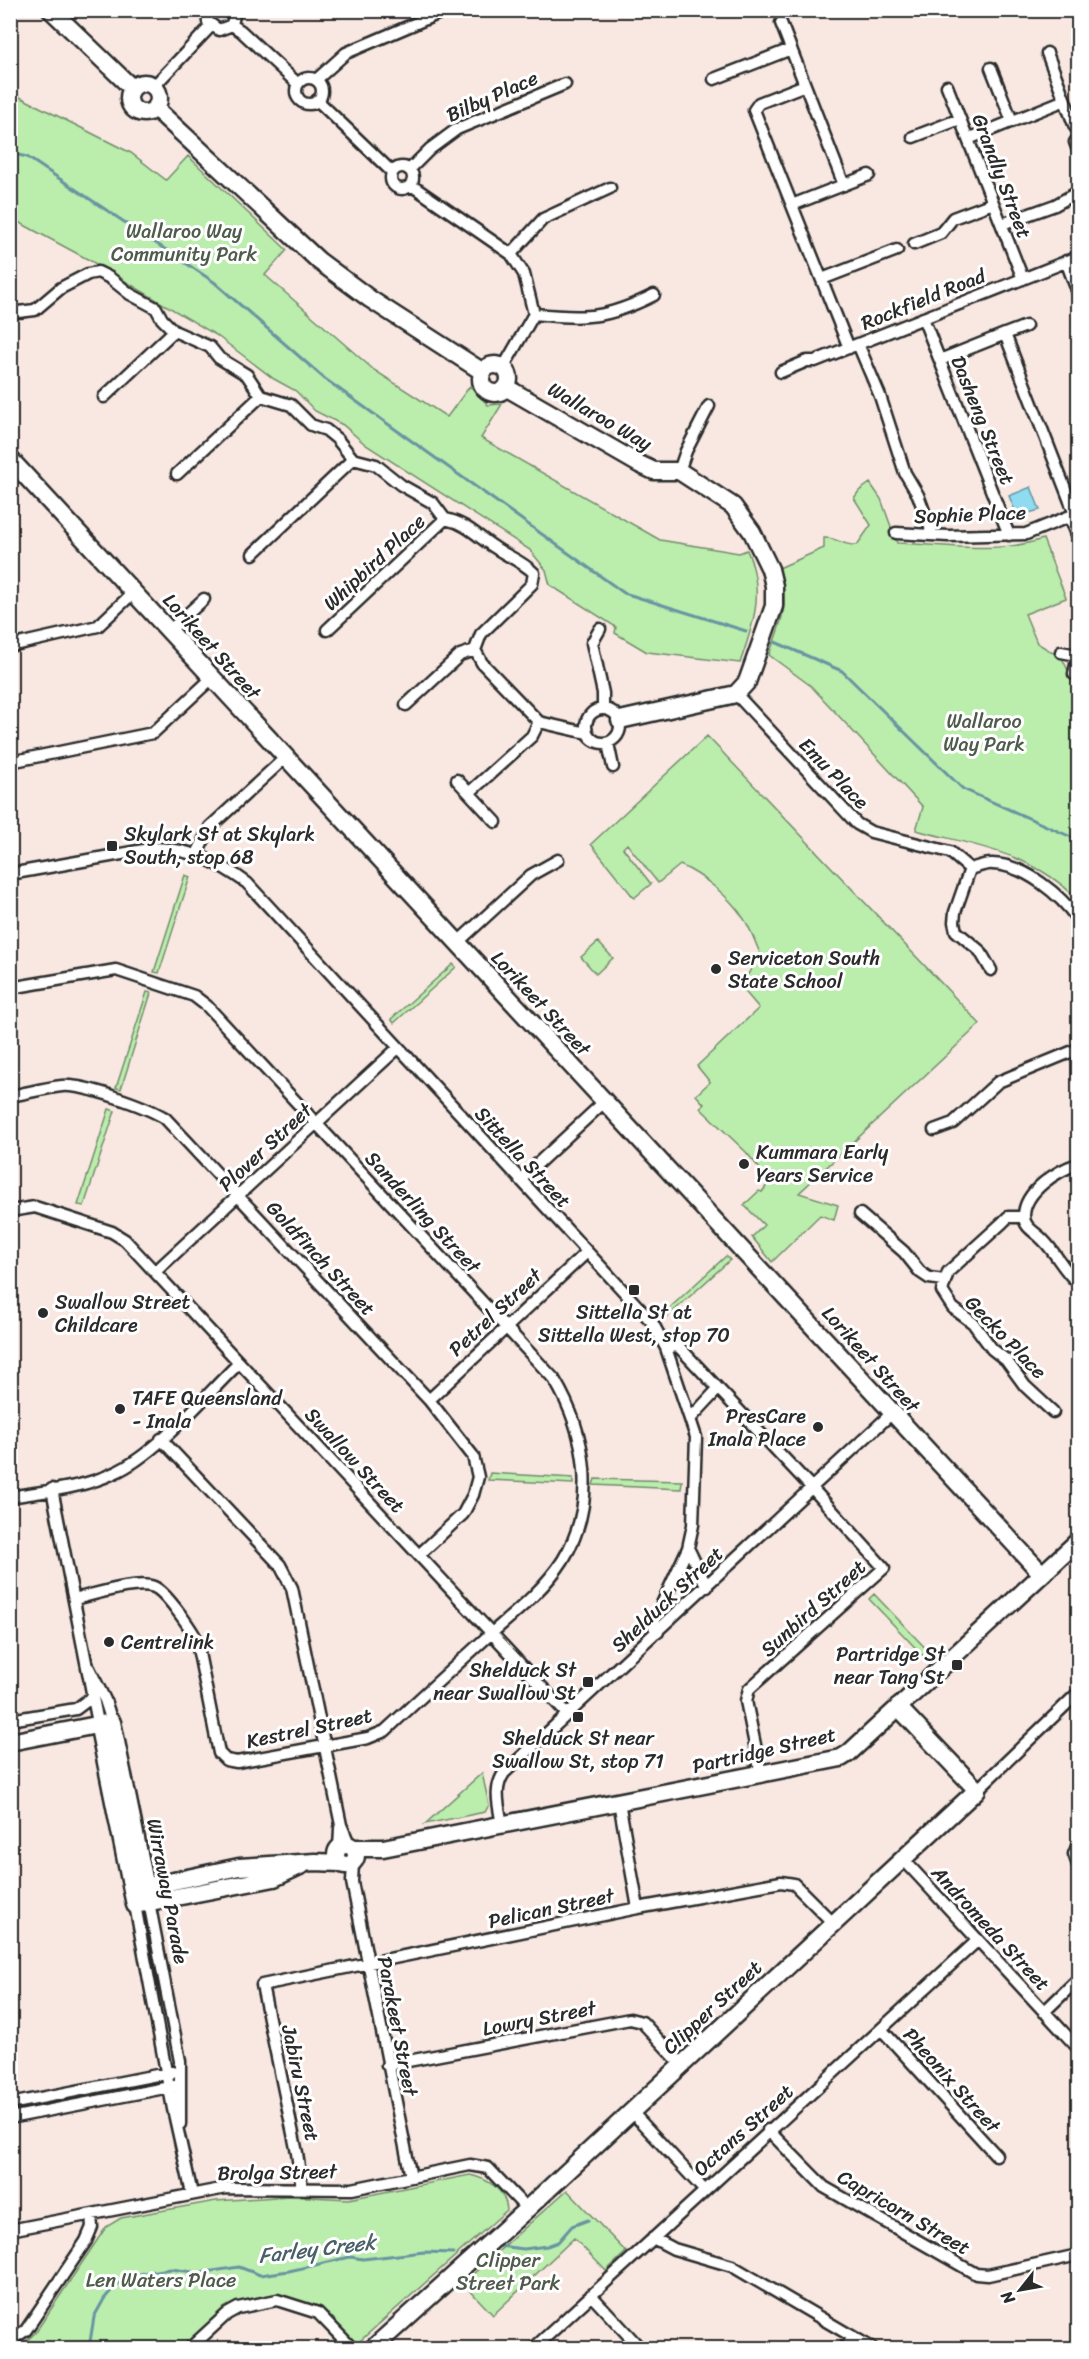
<svg xmlns="http://www.w3.org/2000/svg" width="1089" height="2359" font-family="Sriracha,sans-serif">
	<style>
		.green { fill: #bbedad; stroke: #738c6c; stroke-width: 1.5 }
		.water { fill: #8fdbef; stroke: #6795a1; stroke-width: 1.5 }
		.lines { fill: none; stroke-linecap: round; stroke-linejoin: round }
		.stream { stroke: #6795a1; stroke-width: 3 }
		.street-casing { stroke: #2b2b2b; stroke-width: 15 }
		.secondary-casing { stroke: #2b2b2b; stroke-width: 21 }
		.street { stroke: #fff; stroke-width: 10 }
		.secondary { stroke: #fff; stroke-width: 16 }
		.poi-dot { fill: #2b2b2b; stroke: #fff; stroke-width: 2 }
		.labels { text-anchor: middle; stroke-width: 6; stroke-linejoin: round; paint-order: stroke }
		.street-label { font-size: 20px; fill: #2b2b2b; stroke: #fff }
		.park-label { font-size: 20px; fill: #4f5c4c; stroke: #fff }
		.poi-label { font-size: 20px; fill: #2b2b2b; stroke: #fff; text-anchor: start }
		.water-label { font-size: 21px; font-style: italic; fill: #496066; stroke: #fff }
	</style>
	<rect width="100%" height="100%" fill="#f8e8e1"/>
	<filter id="ink" filterUnits="userSpaceOnUse"><feTurbulence type="fractalNoise" baseFrequency=".0167" numOctaves="2"/><feDisplacementMap in="SourceGraphic" scale="12" xChannelSelector="R" yChannelSelector="G"/><feConvolveMatrix kernelMatrix="1 2 1 2 8 2 1 2 1" color-interpolation-filters="sRGB"/></filter>
	<g filter="url(#ink)">
		<path class="green" d="M10 92 131 153 166 180 188 156 287 250 265 275 374 370 447 417 470 386 488 405 502 404 481 438 660 540 739 553 747 550C765 591 754 623 740 663L647 652 615 633 616 627 550 585 546 570 530 550 366 445 343 425 315 411 296 391 274 379 216 335 91 261 11 218Z
			M870 483 881 499 897 543C944 545 998 554 1043 539L1066 598 1025 614 1037 643 1062 658 1078 691V900C1034 853 976 846 916 830L923 807 811 686 769 655C782 619 790 606 779 568L824 548V538C837 537 842 546 857 545L871 525 854 498 859 491Z
			M707 736 980 1024 799 1193 838 1205 834 1220 820 1215 772 1262 752 1237 764 1225 744 1205 759 1191 762 1192 770 1181 746 1152 700 1108 704 1104 696 1095 710 1082 697 1066 759 1008 741 987 760 953C755 942 751 929 744 919 730 897 703 875 680 865L658 883 627 844 623 848 651 884 634 898 591 844Z
			M185 875 190 877 159 973 154 972Z
			M598 942 613 958 596 974 581 957Z
			M453 964 456 967 394 1023 391 1019Z
			M147 992 151 993 121 1089 116 1088Z
			M109 1109 115 1111 84 1206 78 1205Z
			M726 1256 730 1260 666 1318 663 1314Z
			M490 1473 573 1478V1484L488 1480Z
			M595 1479 682 1481 681 1489 593 1485Z
			M874 1594 933 1656 928 1661 869 1599Z
			M482 1773 489 1805 485 1812 425 1824Z
			M470 2175C488 2179 506 2190 507 2210L352 2348 318 2313 277 2300 238 2308 190 2348H19L35 2333 106 2227 121 2218 216 2201 290 2196 349 2199Z
			M567 2190 626 2252 606 2271 574 2238 493 2315 463 2283Z"/>
		<path class="water" d="M1031 487 1040 510 1017 516 1009 496Z"/>
		<g class="lines">
			<path class="stream" d="M10 153 27 157 214 282 325 379 624 593 746 631
				M775 642 842 671 963 789 1078 840
				M499 2246 524 2249 547 2246 558 2242 572 2226 588 2220
				M89 2348 94 2317 104 2299 115 2286 129 2277 148 2272 171 2269 200 2273 239 2267 260 2275 289 2271 350 2257 363 2259 424 2252 453 2253"/>
			<defs>
				<path id="street" d="M207 10 208 22 219 30 232 25 235 10
					M781 23 805 85
					M232 25 241 31 298 84
					M1047 53 1075 127
					M991 68 1012 121
					M296 91a13 13 0 1 1 26 0a13 13 0 1 1-26 0Z
					M714 79 791 49
					M316 80 346 53 447 10
					M154 86 211 26
					M947 86 1023 279
					M317 100 392 172
					M913 137 960 119
					M968 139 1065 100
					M1075 142 1078 150
					M391 178a11 11 0 1 1 22 0a11 11 0 1 1-22 0Z
					M409 170 430 149 457 129 565 84
					M411 185 511 254 524 274 534 314 503 368
					M844 185 805 85 759 103 754 110 849 348
					M792 205 869 175
					M1002 224 1055 205 1078 192
					M914 244 941 233 953 218 993 203
					M511 254 543 219 610 188
					M1066 261 1078 293
					M822 279 897 250
					M18 312 35 310 61 288 88 274 98 272 110 278 130 294 156 308 162 319 174 331 210 347 219 358 247 375 261 396 291 405 311 425 326 430 337 439 353 459 376 465 401 485 433 503 445 519C466 523 477 536 494 547 508 557 522 561 534 573L532 584 481 634 475 650 482 663 539 722 587 733
					M534 314C587 319 606 319 654 295
					M923 318 1009 535
					M1005 334 1026 326
					M858 344 880 396 905 473 918 495 933 535
					M940 360 1005 334 1075 514
					M781 372 807 361H815L1078 257
					M104 397 174 331
					M679 471 686 451 709 406
					M177 474 261 396
					M1070 517 1078 537
					M896 533 948 536 1026 534 1078 513
					M253 554 353 459
					M600 629 592 643 603 693V708
					M327 630 445 519
					M169 631 204 599
					M10 646 98 626 134 592
					M1061 652 1077 655
					M1074 674 1078 655
					M736 694 857 824 871 832 950 852 970 869C978 867 986 863 993 864 1025 865 1061 895 1078 920
					M406 705 460 655 475 650
					M586 726a17 17 0 1 1 34 0a17 17 0 1 1-34 0Z
					M608 743 613 767
					M10 762 153 733 211 679
					M457 780 496 822
					M470 792 532 736 539 722
					M197 854 210 827 286 757
					M970 869 955 912 954 922 956 931 980 951 991 970
					M10 874 155 848C192 849 218 862 247 883L652 1322 666 1348 696 1437 693 1525 688 1548 655 1619 654 1627 658 1632
					M457 943 531 875 558 860
					M10 988 116 970 194 996 207 1006 554 1379C587 1434 598 1503 563 1560 544 1590 512 1615 486 1638 452 1669 418 1700 385 1731L368 1738 237 1762 226 1760 219 1753 196 1638C189 1626 166 1592 154 1587 137 1580 93 1595 74 1599
					M10 1096C27 1093 45 1088 62 1086 84 1084 145 1106 165 1118L429 1400 473 1456 478 1477 473 1495 463 1514 420 1554
					M934 1130 953 1123 998 1082 1078 1049
					M1078 1164C1058 1170 1024 1191 1024 1216 1024 1228 1036 1232 1043 1240 1057 1254 1063 1270 1078 1283
					M520 1180 604 1102
					M10 1211 35 1207 112 1232 125 1240 567 1714
					M860 1214 904 1252 920 1272 929 1278 944 1280
					M1024 1217H1008L1002 1223 948 1272 942 1291 953 1308 973 1323 992 1349 1006 1360 1025 1386 1053 1412
					M156 1271 398 1048
					M666 1348 677 1346 680 1348 812 1488 884 1568 749 1689 746 1701 761 1774
					M429 1400 587 1252
					M691 1418 717 1390
					M161 1439 280 1565 292 1588 341 1825 350 1846
					M52 1489 98 1723
					M10 1497C45 1491 83 1488 114 1473 156 1455 206 1395 239 1363
					M688 1548 707 1587
					M89 1668 105 1700 112 1722
					M10 1720 76 1709 92 1697
					M977 1790 1078 1693
					M619 1802 638 1908
					M502 1825C499 1806 493 1789 504 1773L892 1413
					M1078 1844 1074 1854 1078 1865
					M339 1849 340 1828
					M903 1859 1078 2048
					M353 1863 352 1882 411 2177
					M149 1902 180 2061V2124
					M135 1905 173 2109 192 2194
					M1044 2012 1078 1979
					M882 2030 996 2155
					M387 2065 630 2019 642 2022 681 2064
					M10 2104 172 2072
					M631 2111 704 2190
					M10 2118 175 2086
					M768 2130 824 2187 976 2274 988 2275 1078 2255
					M302 2188 297 2153 262 1985 638 1908 781 1882 794 1884 833 1923
					M10 2230 226 2188 352 2189 470 2165 488 2168 527 2209
					M653 2238 674 2249 732 2266 872 2348
					M591 2295 640 2348
					M10 2341 26 2330 86 2241 92 2227 91 2215
					M190 2348 227 2314 238 2308 277 2300 318 2313 352 2348
					M534 2348 978 1940
					M843 2348 855 2338"/>
				<path id="secondary" d="M51 10 132 88
					M129 98a15 15 0 1 1 30 0a15 15 0 1 1-30 0Z
					M155 108 319 261 370 299 483 372
					M481 379a14 14 0 1 1 28 0a14 14 0 1 1-28 0Z
					M507 388 639 464 654 471H679L733 506 752 532 770 569 774 586V606L747 682 736 694 620 720
					M10 459 1042 1574
					M98 1723 135 1905 274 1878 304 1864
					M10 1742 112 1722 149 1902
					M336 1855a10 10 0 1 1 20 0a10 10 0 1 1-20 0Z
					M353 1848H383L841 1758 849 1753 1078 1541
					M136 1889 239 1867 315 1862 340 1863
					M373 2348 527 2209 977 1790 898 1707"/>
			</defs>
			<use href="#street" class="street-casing"/>
			<use href="#secondary" class="secondary-casing"/>
			<use href="#street" class="street"/>
			<use href="#secondary" class="secondary"/>
		</g>
	</g>
	<g class="poi-dot">
		<rect x="106" y="840" width="12" height="12" rx="3"/>
		<circle cx="716" cy="969" r="6"/>
		<circle cx="744" cy="1164" r="6"/>
		<rect x="628" y="1284" width="12" height="12" rx="3"/>
		<circle cx="43" cy="1313" r="6"/>
		<circle cx="120" cy="1409" r="6"/>
		<circle cx="818" cy="1427" r="6"/>
		<circle cx="109" cy="1642" r="6"/>
		<rect x="951" y="1659" width="12" height="12" rx="3"/>
		<rect x="582" y="1676" width="12" height="12" rx="3"/>
		<rect x="572" y="1711" width="12" height="12" rx="3"/>
	</g>
	<g class="labels">
		<g class="street-label">
			<text transform="translate(492 96) rotate(-24)" y="7">Bilby Place</text>
			<text transform="translate(1002 176) rotate(69)" y="7">Grandly Street</text>
			<text transform="translate(923 299) rotate(-22)" y="7">Rockfield Road</text>
			<text transform="translate(600 416) rotate(30)" y="7">Wallaroo Way</text>
			<text transform="translate(983 420) rotate(68)" y="7">Dasheng Street</text>
			<text transform="translate(970 514) rotate(-2)" y="7">Sophie Place</text>
			<text transform="translate(374 562) rotate(-43)" y="7">Whipbird Place</text>
			<text transform="translate(212 646) rotate(48)" y="7">Lorikeet Street</text>
			<text transform="translate(834 773) rotate(46)" y="7">Emu Place</text>
			<text transform="translate(541 1003) rotate(47)" y="7">Lorikeet Street</text>
			<text transform="translate(265 1147) rotate(-43)" y="7">Plover Street</text>
			<text transform="translate(523 1157) rotate(47)" y="7">Sittella Street</text>
			<text transform="translate(423 1212) rotate(47)" y="7">Sanderling Street</text>
			<text transform="translate(321 1258) rotate(47)" y="7">Goldfinch Street</text>
			<text transform="translate(495 1312) rotate(-43)" y="7">Petrel Street</text>
			<text transform="translate(1006 1337) rotate(46)" y="7">Gecko Place</text>
			<text transform="translate(871 1359) rotate(48)" y="7">Lorikeet Street</text>
			<text transform="translate(355 1460) rotate(47)" y="7">Swallow Street</text>
			<text transform="translate(667 1599) rotate(-43)" y="7">Shelduck Street</text>
			<text transform="translate(813 1608) rotate(-42)" y="7">Sunbird Street</text>
			<text transform="translate(309 1728) rotate(-12)" y="7">Kestrel Street</text>
			<text transform="translate(764 1750) rotate(-13)" y="7">Partridge Street</text>
			<text transform="translate(168 1891) rotate(79)" y="7">Wirraway Parade</text>
			<text transform="translate(551 1908) rotate(-12)" y="7">Pelican Street</text>
			<text transform="translate(991 1928) rotate(47)" y="7">Andromeda Street</text>
			<text transform="translate(712 2007) rotate(-43)" y="7">Clipper Street</text>
			<text transform="translate(539 2018) rotate(-11)" y="7">Lowry Street</text>
			<text transform="translate(398 2026) rotate(79)" y="7">Parakeet Street</text>
			<text transform="translate(952 2080) rotate(48)" y="7">Pheonix Street</text>
			<text transform="translate(301 2083) rotate(78)" y="7">Jabiru Street</text>
			<text transform="translate(743 2130) rotate(-42)" y="7">Octans Street</text>
			<text transform="translate(277 2172) rotate(-1)" y="7">Brolga Street</text>
			<text transform="translate(904 2212) rotate(30)" y="7">Capricorn Street</text>
		</g>
		<g class="park-label">
			<text x="184" y="238">Wallaroo Way<tspan x="184" dy="23">Community Park</tspan></text>
			<text x="984" y="728">Wallaroo<tspan x="984" dy="23">Way Park</tspan></text>
			<text x="508" y="2267">Clipper<tspan x="508" dy="23">Street Park</tspan></text>
			<text x="161" y="2287">Len Waters Place</text>
		</g>
		<g class="poi-label">
			<text x="124" y="841">Skylark St at Skylark<tspan x="124" dy="23">South, stop 68</tspan></text>
			<text x="728" y="965">Serviceton South<tspan x="728" dy="23">State School</tspan></text>
			<text x="756" y="1159">Kummara Early<tspan x="756" dy="23">Years Service</tspan></text>
			<text x="55" y="1309">Swallow Street<tspan x="55" dy="23">Childcare</tspan></text>
			<text x="634" y="1319" text-anchor="middle">Sittella St at<tspan x="634" dy="23">Sittella West, stop 70</tspan></text>
			<text x="132" y="1405">TAFE Queensland<tspan x="132" dy="23">- Inala</tspan></text>
			<text x="806" y="1423" text-anchor="end">PresCare<tspan x="806" dy="23">Inala Place</tspan></text>
			<text x="121" y="1649">Centrelink</text>
			<text x="945" y="1661" text-anchor="end">Partridge St<tspan x="945" dy="23">near Tang St</tspan></text>
			<text x="576" y="1677" text-anchor="end">Shelduck St<tspan x="576" dy="23">near Swallow St</tspan></text>
			<text x="578" y="1745" text-anchor="middle">Shelduck St near<tspan x="578" dy="23">Swallow St, stop 71</tspan></text>
		</g>
		<g class="water-label">
			<text transform="translate(317 2249) rotate(-7)" y="7">Farley Creek</text>
		</g>
	</g>
	<rect width="1089" height="2359" fill="none" stroke="#fff" stroke-width="36"/>
	<rect x="18" y="18" width="1053" height="2323" fill="none" stroke="#2b2b2b" stroke-width="2" filter="url(#ink)"/>
	<g transform="translate(1020 2290) rotate(239)" stroke="#ffffff" stroke-width="4.5" paint-order="stroke">
	<path d="M0-4.5L10 22L0 15L-10 22Z" fill="#2b2b2b"/>
	<text y="-9" font-size="16" font-weight="bold" text-anchor="middle" fill="#2b2b2b">N</text>
	</g>
</svg>
